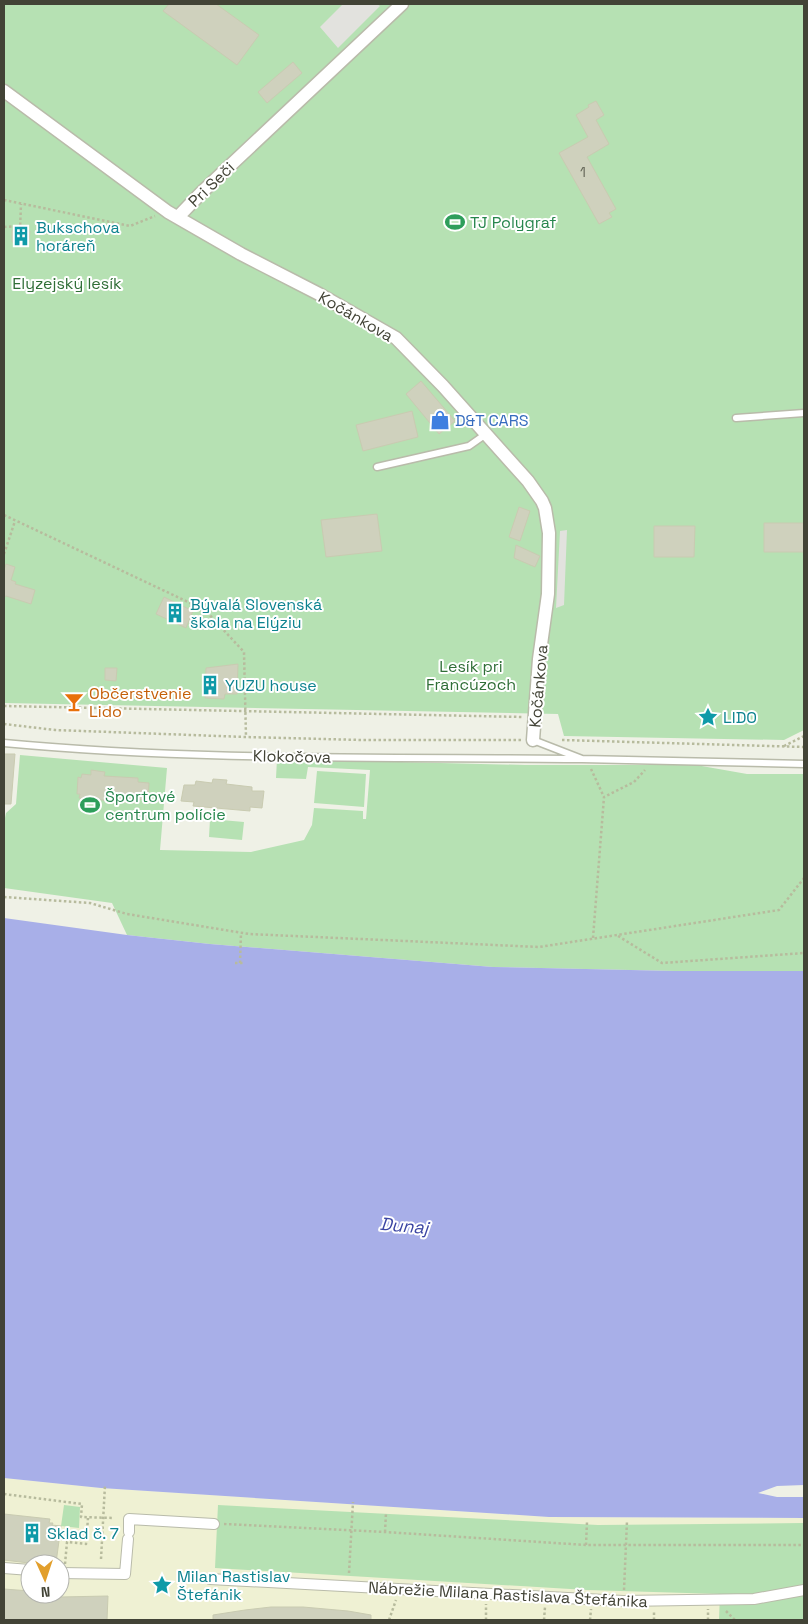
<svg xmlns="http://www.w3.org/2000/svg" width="808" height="1624" font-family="'Space Grotesk',sans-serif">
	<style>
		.commercial { fill: #eff1d3; fill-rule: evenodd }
		.green { fill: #b6e1b3 }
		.parking { fill: #e2e2de }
		.water { fill: #a8afe8 }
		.pier { fill: #eff1e6 }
		.building { fill: #cfd1bd; stroke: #c9cbb1 }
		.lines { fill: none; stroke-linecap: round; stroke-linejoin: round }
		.service-casing { stroke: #b9bbaa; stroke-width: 9 }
		.pedestrian-casing { stroke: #b9bbaa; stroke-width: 12 }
		.minor-casing { stroke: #b9bbaa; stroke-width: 15 }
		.path { stroke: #b7bb9d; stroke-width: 2.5; stroke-dasharray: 2.5 2.5; stroke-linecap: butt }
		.service { stroke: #fff; stroke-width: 6 }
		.pedestrian { stroke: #fff; stroke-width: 10 }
		.minor { stroke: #fff; stroke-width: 12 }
		.path-bridge { stroke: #b7bb9d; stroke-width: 2.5; stroke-dasharray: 2.5 2.5; stroke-linecap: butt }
		.labels { text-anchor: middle; stroke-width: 4; stroke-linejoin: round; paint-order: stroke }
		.number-label { font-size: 14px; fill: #656658 }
		.street-label { font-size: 16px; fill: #424336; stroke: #fff }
		.leisure-label { font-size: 16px; fill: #27864d; stroke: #fff; text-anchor: start }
		.culture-label { font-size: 16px; fill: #0d838f; stroke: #fff; text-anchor: start }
		.park-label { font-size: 16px; fill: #306e37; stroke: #fff }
		.shop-label { font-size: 16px; fill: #366cbe; stroke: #fff; text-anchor: start }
		.food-label { font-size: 16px; fill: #c56008; stroke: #fff; text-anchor: start }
		.water-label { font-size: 18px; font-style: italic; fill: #3b45a3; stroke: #fff }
	</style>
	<rect width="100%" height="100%" fill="#eff1e6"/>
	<path class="commercial" d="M4 1478 101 1488 549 1517 804 1518V1620H4ZM30 1564H60V1594H30Z"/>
	<path class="green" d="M4 4H804V730L784 740 564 736 558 714 4 703Z
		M20 755 167 768 160 850 251 852 304 840 312 825 314 808 363 811V819H366L370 770 308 767 306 779 276 778 277 759 525 765H696L747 774H804V971H675L493 967 210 944 127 935 112 903 4 888V823L6 813 16 804Z
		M317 771 366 774 364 807 314 803Z
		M210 819 244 822 242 840 209 837Z
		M64 1505 80 1507 79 1528 61 1526Z
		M218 1505 598 1525 804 1523V1620H719L720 1594 587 1590 215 1568Z"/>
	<path class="parking" d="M343 4H377L380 6 338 48 320 27Z
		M567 530 564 605 556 608 560 531Z"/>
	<path class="water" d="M4 918 127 935 210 944 493 967 675 971H804V1518L549 1517 101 1488 4 1478Z"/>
	<path class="pier" d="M804 1485V1497H777L758 1493 777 1486Z"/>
	<path class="building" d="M169 4H216L259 35 237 65 163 11Z
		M293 62 302 73 267 103 258 92Z
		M596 101 604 115 596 120 609 144 587 157 616 209 609 213 612 217 599 224 559 153 588 137 576 115 589 107 588 105Z
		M12 230 30 231 29 242H12Z
		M421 381 455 421 439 434 406 394Z
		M412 411 418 437 363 451 356 425Z
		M519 507 530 511 520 541 509 537Z
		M377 514 382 551 326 557 321 520Z
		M764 523H804V552H764Z
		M654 526H695L694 557H654Z
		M516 545 540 556 535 567 514 558Z
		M6 564 15 567 11 580 16 582 15 584 35 590 31 604 6 596 4 597V570Z
		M164 597 193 611 186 628 156 614Z
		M238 664 237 694H225L224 699 205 698 206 668Z
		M105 668H117L116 681 105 680Z
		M4 754H15L11 804H4Z
		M91 770 105 772 104 776 138 778V782L149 783 148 800 136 799V803L79 798 80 794H77L78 777 81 778 82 774 91 775Z
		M213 779 227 780 226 784 252 787V791H264L262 808 250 807V811L193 806 194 802 181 801 184 785H195L196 781 212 783Z
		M4 1514 50 1519 49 1523H53L52 1525 61 1526 56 1563 47 1562 46 1564H37L4 1560Z
		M4 1589 30 1591V1594H61L60 1597 108 1596 107 1620H4Z
		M271 1607H303L348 1611 371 1615V1620H213V1615L245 1610Z"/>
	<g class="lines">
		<defs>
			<path id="service" d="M736 418 804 413
				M377 467 469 446 486 434
				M533 740 582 759 804 764
				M4 743C196 761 389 757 582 759"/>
			<path id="pedestrian" d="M129 1532V1519L214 1524
				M4 1568 30 1570
				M60 1573 125 1574 128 1539
				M210 1579 623 1601 754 1599 804 1590"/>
			<path id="minor" d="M4 91 168 212 241 254 319 294 396 338 443 386 528 481 542 501 545 508 549 533 548 594 539 659 533 740
				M178 217 202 192 402 4"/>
		</defs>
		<use href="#service" class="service-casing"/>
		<use href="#pedestrian" class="pedestrian-casing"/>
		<use href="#minor" class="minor-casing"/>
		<path class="path" d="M4 200 130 226 155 216
			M4 227 20 226
			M20 230 21 204
			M4 515 205 610 244 652 246 737
			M4 554 15 521
			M4 706 523 717
			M4 724 55 730 246 737 362 740H522
			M562 740 804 747
			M784 746 804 736
			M591 769 604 797
			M4 897 90 903 127 914 249 934 539 947 779 910 804 878
			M618 936 662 963 804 953
			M593 938 604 797 634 782 645 770
			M235 963H244
			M240 963 241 933
			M4 1494 82 1504 81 1517 114 1518
			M224 1524 385 1532 586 1545H804
			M385 1532 386 1513
			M586 1545 587 1522
			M65 1564 67 1542 86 1544 88 1518
			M726 1611 735 1620
			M389 1620 396 1600
			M486 1620V1604
			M544 1620 545 1607
			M590 1620 591 1609
			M654 1620V1612
			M708 1620V1609"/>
		<use href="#service" class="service"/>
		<use href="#pedestrian" class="pedestrian"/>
		<use href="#minor" class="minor"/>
		<path class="path-bridge" d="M101 1559 105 1485
			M349 1573 353 1502
			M624 1590 627 1521"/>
	</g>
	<defs>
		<symbol id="stadium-bare" viewBox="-9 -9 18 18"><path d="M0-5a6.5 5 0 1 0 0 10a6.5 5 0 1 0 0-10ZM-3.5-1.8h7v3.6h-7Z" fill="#2e9e5b" stroke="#fff" stroke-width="2.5" paint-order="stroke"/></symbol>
		<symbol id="building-bare" viewBox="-9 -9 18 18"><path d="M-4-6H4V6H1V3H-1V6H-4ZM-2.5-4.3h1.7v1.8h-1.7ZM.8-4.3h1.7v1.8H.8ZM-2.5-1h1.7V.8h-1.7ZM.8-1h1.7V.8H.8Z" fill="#0f9aa8" stroke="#fff" stroke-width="2.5" paint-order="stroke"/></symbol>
		<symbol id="shop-bare" viewBox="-9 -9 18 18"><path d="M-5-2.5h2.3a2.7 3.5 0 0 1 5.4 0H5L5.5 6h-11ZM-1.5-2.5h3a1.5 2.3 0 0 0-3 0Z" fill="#3f7fe0" stroke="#fff" stroke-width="2.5" paint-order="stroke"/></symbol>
		<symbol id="bar-bare" viewBox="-9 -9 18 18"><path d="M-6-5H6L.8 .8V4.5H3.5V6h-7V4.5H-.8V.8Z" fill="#e8710a" stroke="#fff" stroke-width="2.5" paint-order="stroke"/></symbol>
		<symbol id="sight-bare" viewBox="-9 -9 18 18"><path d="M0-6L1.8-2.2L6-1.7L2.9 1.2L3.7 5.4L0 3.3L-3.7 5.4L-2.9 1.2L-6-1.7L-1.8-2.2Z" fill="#0f9aa8" stroke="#fff" stroke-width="2.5" paint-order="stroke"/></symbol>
	</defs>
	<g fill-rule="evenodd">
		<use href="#stadium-bare" x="441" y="208" width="28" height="28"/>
		<use href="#building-bare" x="7" y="222" width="28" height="28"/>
		<use href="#shop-bare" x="426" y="406" width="28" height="28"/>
		<use href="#building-bare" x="161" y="599" width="28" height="28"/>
		<use href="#building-bare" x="196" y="671" width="28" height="28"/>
		<use href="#bar-bare" x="60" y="688" width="28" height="28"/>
		<use href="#sight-bare" x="694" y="703" width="28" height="28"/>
		<use href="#stadium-bare" x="76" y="791" width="28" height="28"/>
		<use href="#building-bare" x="18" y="1519" width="28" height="28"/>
		<use href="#sight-bare" x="148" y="1571" width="28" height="28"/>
	</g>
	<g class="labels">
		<g class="number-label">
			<text x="583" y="177">1</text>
		</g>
		<g class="street-label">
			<text transform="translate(211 184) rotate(-44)" y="6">Pri Seči</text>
			<text transform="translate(356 316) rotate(30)" y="6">Kočánkova</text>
			<text transform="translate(538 686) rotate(-85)" y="6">Kočánkova</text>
			<text transform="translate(292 756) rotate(1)" y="6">Klokočova</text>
			<text transform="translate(508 1594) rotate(3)" y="6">Nábrežie Milana Rastislava Štefánika</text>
		</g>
		<g class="leisure-label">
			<text x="470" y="228">TJ Polygraf</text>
			<text x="105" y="802">Športové<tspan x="105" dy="18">centrum polície</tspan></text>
		</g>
		<g class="culture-label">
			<text x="36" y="233">Bukschova<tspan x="36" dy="18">horáreň</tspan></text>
			<text x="190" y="610">Bývalá Slovenská<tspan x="190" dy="18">škola na Elýziu</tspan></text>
			<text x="225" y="691">YUZU house</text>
			<text x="723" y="723">LIDO</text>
			<text x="47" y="1539">Sklad č. 7</text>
			<text x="177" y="1582">Milan Rastislav<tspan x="177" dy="18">Štefánik</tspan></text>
		</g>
		<g class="park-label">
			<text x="67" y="289">Elyzejský lesík</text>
			<text x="471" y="672">Lesík pri<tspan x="471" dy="18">Francúzoch</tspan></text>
		</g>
		<g class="shop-label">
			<text x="455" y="426">D&amp;T CARS</text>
		</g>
		<g class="food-label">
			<text x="89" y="699">Občerstvenie<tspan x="89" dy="18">Lido</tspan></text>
		</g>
		<g class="water-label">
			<text transform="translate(404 1226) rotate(5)" y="6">Dunaj</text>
		</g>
	</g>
	<rect width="808" height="1624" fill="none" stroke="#424336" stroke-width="10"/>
	<g transform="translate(45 1579) rotate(177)"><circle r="24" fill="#ffffff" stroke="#b3b4af"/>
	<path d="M0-4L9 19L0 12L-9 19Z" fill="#e29f2c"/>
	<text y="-8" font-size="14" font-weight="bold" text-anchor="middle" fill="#424336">N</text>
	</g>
</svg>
